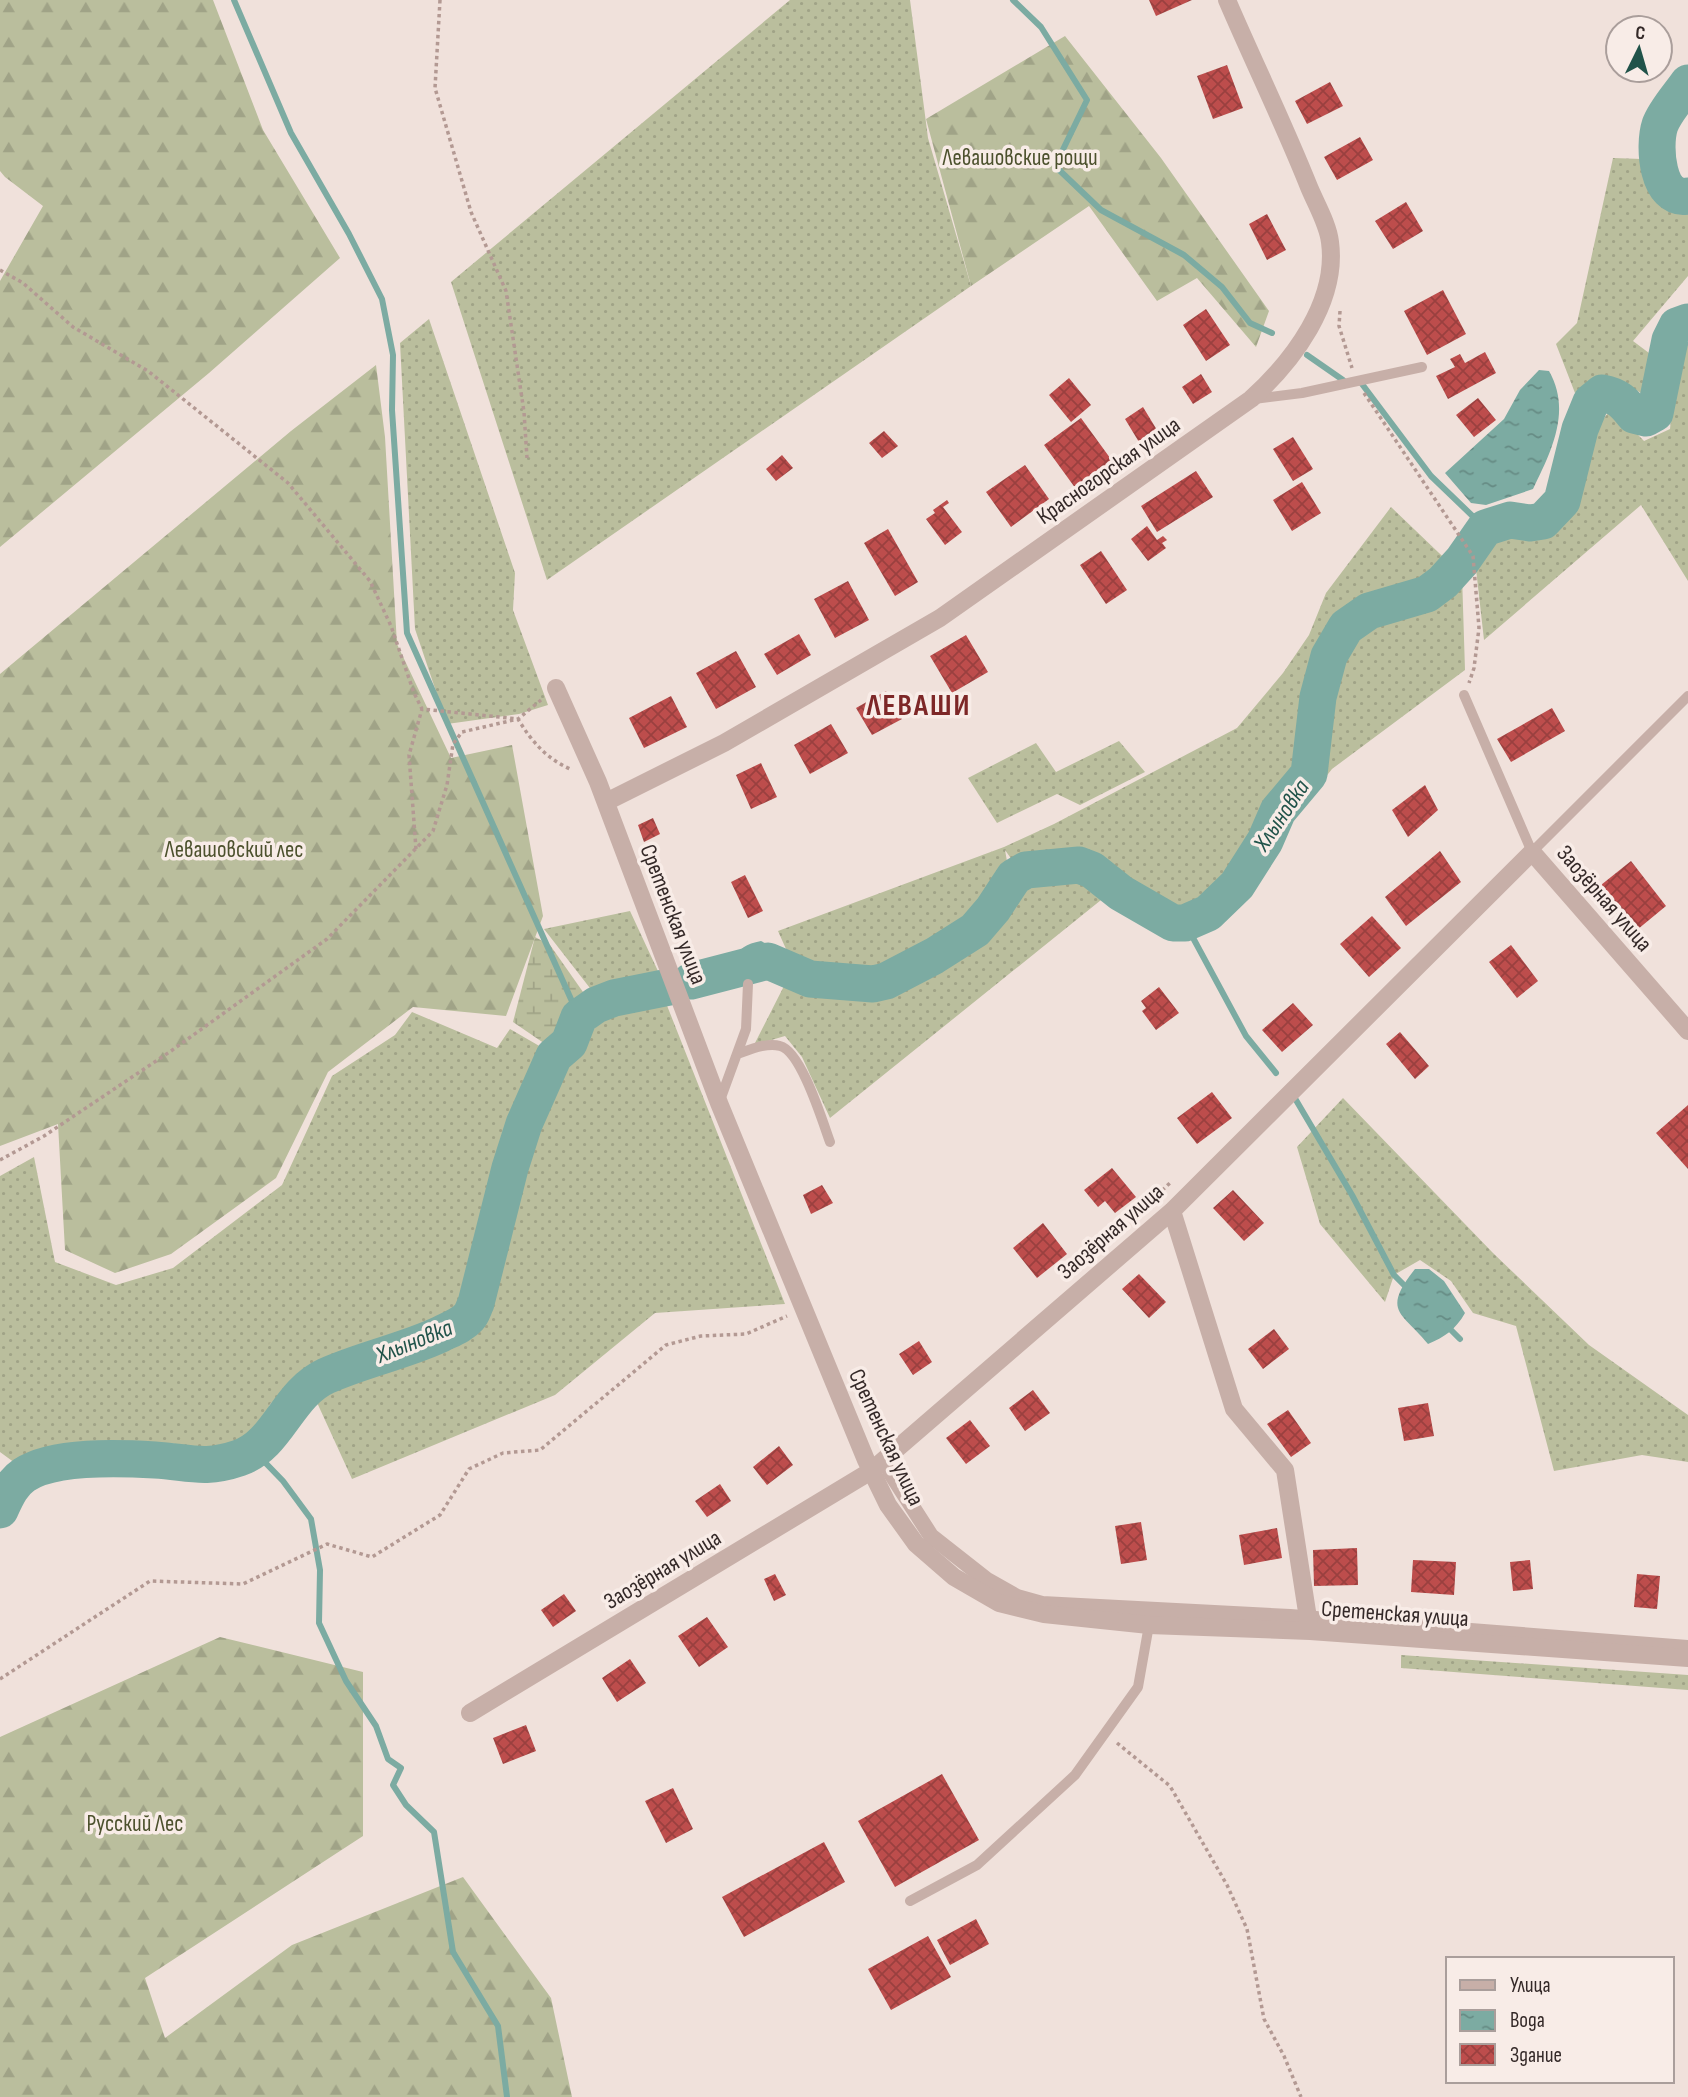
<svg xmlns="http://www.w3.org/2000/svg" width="1688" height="2097" font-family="'Sofia Sans Condensed',sans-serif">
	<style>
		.grass { fill: url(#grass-dots) }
		.forest { fill: url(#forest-firs) }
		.wetland { fill: url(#wetland-marsh) }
		.water { fill: url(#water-ripples) }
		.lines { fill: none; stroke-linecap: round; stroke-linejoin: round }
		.stream { stroke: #7caba2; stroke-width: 6 }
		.river { stroke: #7caba2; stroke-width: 37 }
		.building { fill: url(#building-cross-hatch) }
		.path { stroke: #b39993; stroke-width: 3.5; stroke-dasharray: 3.5 3.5; stroke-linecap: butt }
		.service { stroke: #c7afa8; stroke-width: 10 }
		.pedestrian { stroke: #c7afa8; stroke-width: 16 }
		.minor { stroke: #c7afa8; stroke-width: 18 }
		.labels { text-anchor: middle; stroke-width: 7; stroke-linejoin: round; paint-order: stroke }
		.park-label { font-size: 23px; fill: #4c512d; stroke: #f8ece7 }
		.street-label { font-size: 23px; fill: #342928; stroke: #f8ece7 }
		.water-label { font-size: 24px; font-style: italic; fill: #21534a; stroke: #f8ece7 }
		.district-label { font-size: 30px; font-weight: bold; letter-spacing: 2px; fill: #7d2727; stroke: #f8ece7 }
	</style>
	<defs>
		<pattern id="grass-dots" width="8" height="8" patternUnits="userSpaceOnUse" patternTransform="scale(1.75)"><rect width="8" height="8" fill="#babe9d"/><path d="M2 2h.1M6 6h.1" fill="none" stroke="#a0a387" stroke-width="1.8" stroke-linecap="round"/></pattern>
		<pattern id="forest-firs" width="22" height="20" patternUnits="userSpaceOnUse" patternTransform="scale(1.75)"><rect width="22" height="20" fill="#babe9d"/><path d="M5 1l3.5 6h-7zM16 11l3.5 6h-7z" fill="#a0a387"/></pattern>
		<pattern id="wetland-marsh" width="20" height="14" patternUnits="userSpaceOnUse" patternTransform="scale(1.75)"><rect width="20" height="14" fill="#babe9d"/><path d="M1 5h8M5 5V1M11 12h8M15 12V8" fill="none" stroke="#a0a387"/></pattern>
		<pattern id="water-ripples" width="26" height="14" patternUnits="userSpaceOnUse" patternTransform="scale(1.75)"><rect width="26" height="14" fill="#7caba2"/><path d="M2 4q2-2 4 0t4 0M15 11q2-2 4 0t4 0" fill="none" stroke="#668b84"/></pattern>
		<pattern id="building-cross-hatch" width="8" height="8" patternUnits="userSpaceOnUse" patternTransform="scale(1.75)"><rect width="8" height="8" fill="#bd4d4c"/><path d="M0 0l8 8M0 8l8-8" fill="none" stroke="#9a403f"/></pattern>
	</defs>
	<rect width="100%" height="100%" fill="#f0e1db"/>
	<path class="grass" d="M790 0H910L928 138 971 286 547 580 451 282Z
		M1613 158 1642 159 1654 198 1688 208V276L1633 341 1657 359 1648 397 1617 379 1575 393 1556 344 1577 323Z
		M429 319 515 573 513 610 548 705 519 714 447 724 415 629 400 343Z
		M1688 343V581L1641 505 1484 640 1476 569 1480 552 1499 537 1570 503 1590 436 1612 408 1644 441 1670 429 1678 349Z
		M1391 507 1462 575 1465 670 1332 769 1267 851 1213 899 1180 915 1086 853 1017 867 1005 850 1008 867 983 912 958 938 919 958 890 971 860 979 794 967 778 931 1004 847 1054 824 1237 728 1283 673 1309 635 1326 593Z
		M1119 741 1145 772 1080 805 1057 794 997 823 968 778 1036 743 1056 772Z
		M1090 880 1106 896 830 1118 802 1057 785 1036 754 1045 784 986 888 987 981 935 1020 882Z
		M630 911 664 984 593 992 544 929Z
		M666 1003 785 1304 655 1313 555 1395 352 1479 314 1396 449 1342 477 1325 504 1220 548 1082 606 1015Z
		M412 1012 497 1048 510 1029 548 1051 498 1158 501 1180 483 1222 484 1251 473 1284 461 1311 429 1332 397 1342 353 1360 327 1364 306 1376 270 1404 257 1438 212 1453 171 1443 90 1448 15 1463 0 1452V1176L34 1157 55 1262 116 1285 173 1268 282 1185 332 1076 395 1035Z
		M1343 1098 1493 1253 1589 1345 1688 1415V1462L1642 1455 1554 1471 1516 1326 1473 1313 1451 1281 1420 1260 1394 1275 1385 1302 1320 1224 1297 1147Z
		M1401 1655 1688 1675V1690L1401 1668Z"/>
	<path class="forest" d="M0 0H213L263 130 340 258 209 373 0 547V281L43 206 5 177 0 171Z
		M1065 36 1161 158 1269 311 1256 347 1197 278 1157 301 1089 206 971 286 926 119Z
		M376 365 385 437 397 644 451 758 512 745 543 916 506 1016 413 1007 328 1072 276 1178 171 1254 115 1273 65 1250 58 1124 0 1146V674L291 431Z
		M220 1637 363 1672V1836L145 1978 165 2038 292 1945 463 1877 551 1998 572 2097H0V1737Z"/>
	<path class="wetland" d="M535 937 550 945 583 992 579 1017 551 1048 513 1022Z"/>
	<path class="water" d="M1539 370 1549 371C1572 411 1551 452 1533 489L1486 505 1471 503 1445 473 1504 419 1520 390Z
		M761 941C769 945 773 948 774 957L781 959 780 968 750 969 734 974 720 973 711 957 733 961C739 948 746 944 761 941Z
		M1415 1269H1429L1444 1281 1465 1313C1456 1329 1445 1337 1428 1344 1402 1312 1381 1312 1415 1269Z"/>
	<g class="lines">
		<path class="stream" d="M234 0 291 133 349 234 382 299 393 355 392 410 407 633 579 1017
			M1013 0 1041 27 1087 100 1055 166 1101 210 1184 255 1222 287 1250 323 1272 333
			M1307 355 1343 380
			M1362 384 1431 476 1485 528
			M1185 923 1246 1036 1276 1073
			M1293 1095 1352 1195 1394 1275 1408 1289
			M1446 1325 1460 1339
			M254 1451 283 1481 311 1519 320 1570 319 1623 346 1681 376 1726 388 1759 401 1768 393 1785 406 1805 434 1832 453 1952 498 2026 507 2097"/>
		<path class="river" d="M1688 83C1679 96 1665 111 1660 125 1653 146 1657 202 1688 196
			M691 981 768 961 810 979 873 984 886 981 934 956 975 930 993 909 1014 877 1026 870 1079 865 1092 870 1121 893 1173 923H1185L1208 913 1237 885 1265 841 1278 811 1309 774 1318 697 1329 656 1346 627 1369 611 1427 594 1443 582 1462 561 1485 528 1510 520 1530 523 1543 521 1562 501 1580 429 1591 402 1602 393C1618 396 1624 402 1634 415L1646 418 1655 413 1670 340 1677 326 1688 322
			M0 1510C6 1497 12 1483 24 1475 54 1455 120 1458 155 1460 189 1462 204 1470 239 1458 278 1445 287 1394 326 1376 364 1359 405 1351 441 1334 451 1329 462 1325 469 1317 472 1314 474 1307 476 1303L510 1168 524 1124 554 1056 569 1043 579 1017 596 1005 614 998 669 987"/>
	</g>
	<path class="building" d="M1149 0H1192L1156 16Z
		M1227 65 1243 108 1213 119 1197 76Z
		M1330 82 1343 106 1307 124 1295 101Z
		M1360 137 1373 160 1337 180 1324 157Z
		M1406 202 1423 231 1393 249 1375 221Z
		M1267 214 1286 250 1267 260 1249 224Z
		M1443 290 1466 334 1427 355 1404 311Z
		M1206 309 1230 345 1206 361 1183 325Z
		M1485 352 1496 373 1448 399 1436 376 1455 367 1450 359 1460 354 1465 363Z
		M1201 374 1212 392 1193 404 1182 387Z
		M1069 378 1091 405 1071 422 1049 395Z
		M1478 398 1496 420 1474 437 1456 415Z
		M1143 407 1160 435 1142 447 1125 419Z
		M1081 418 1113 462 1076 489 1044 445Z
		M884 431 898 446 882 458 869 443Z
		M1293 437 1313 469 1293 481 1273 449Z
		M782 455 793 468 776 481 766 469Z
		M1025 465 1049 499 1011 527 986 492Z
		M1196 471 1213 497 1157 532 1141 506Z
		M1302 482 1321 513 1292 531 1273 500Z
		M947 500 949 503 943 507 962 532 945 545 926 519 935 513 933 510Z
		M1147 526 1157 540 1163 536 1167 540 1162 543 1166 548 1148 561 1131 539Z
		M888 529 918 582 895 596 864 543Z
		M1101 551 1127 590 1106 604 1080 565Z
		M848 581 869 620 835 638 814 599Z
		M799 634 811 655 777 675 764 654Z
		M966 635 988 672 952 693 930 656Z
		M736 651 756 687 716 709 696 673Z
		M886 691 902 719 872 735 856 708Z
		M671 696 687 727 644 748 629 718Z
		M1552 708 1565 731 1511 762 1497 739Z
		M831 724 848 753 810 774 794 745Z
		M761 763 777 797 751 809 736 775Z
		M1425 785 1438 810 1408 837 1392 810Z
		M653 818 660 834 644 842 638 825Z
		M1440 851 1461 882 1406 926 1385 897Z
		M1631 861 1666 906 1632 934 1596 889Z
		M745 875 763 911 748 918 731 882Z
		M1372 916 1401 948 1369 977 1340 944Z
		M1511 945 1538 981 1517 998 1489 962Z
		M1159 987 1179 1013 1156 1030 1142 1011 1146 1008 1141 1001Z
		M1293 1003 1313 1025 1282 1052 1262 1030Z
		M1400 1032 1429 1066 1415 1079 1386 1044Z
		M1212 1092 1232 1118 1197 1144 1177 1118Z
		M1688 1105V1169L1656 1133Z
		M1112 1168 1136 1197 1115 1213 1105 1201 1098 1207 1084 1190Z
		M822 1185 833 1203 811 1214 803 1195Z
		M1233 1190 1264 1223 1244 1241 1213 1208Z
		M1043 1223 1067 1254 1037 1278 1013 1248Z
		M1139 1274 1166 1302 1149 1318 1122 1289Z
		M1274 1329 1289 1349 1263 1369 1248 1349Z
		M919 1341 932 1362 913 1375 899 1354Z
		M1033 1390 1050 1413 1025 1431 1009 1408Z
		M1428 1403 1434 1436 1404 1441 1398 1408Z
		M1288 1410 1311 1443 1291 1457 1267 1424Z
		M970 1420 990 1446 966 1464 946 1438Z
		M779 1446 793 1465 767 1485 753 1467Z
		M720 1484 731 1501 707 1517 695 1501Z
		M1141 1522 1147 1560 1121 1564 1115 1526Z
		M1277 1528 1282 1558 1244 1565 1239 1535Z
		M1357 1548 1358 1585 1314 1586 1313 1550Z
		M1413 1560 1456 1562 1454 1595 1411 1592Z
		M1530 1560 1533 1589 1513 1591 1510 1562Z
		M775 1574 786 1595 774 1601 764 1579Z
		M1637 1574 1660 1576 1657 1609 1634 1607Z
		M564 1594 576 1611 553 1627 541 1610Z
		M707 1617 728 1647 699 1667 678 1636Z
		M630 1659 646 1683 617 1702 602 1678Z
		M526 1725 536 1751 503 1764 493 1738Z
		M942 1774 979 1840 895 1887 858 1821Z
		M673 1788 693 1829 666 1843 645 1801Z
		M824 1842 845 1882 744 1937 722 1897Z
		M976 1919 989 1944 950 1965 937 1940Z
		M928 1936 951 1977 891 2010 868 1969Z"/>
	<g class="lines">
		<path class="path" d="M440 0 435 88 471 212 506 291 524 412 527 458
			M0 270 23 283 73 327 148 371 288 483 370 581 391 626 414 693 422 709 518 719C532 742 546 758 570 769
			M1340 311 1339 326 1352 368
			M1364 393 1473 556 1479 628 1474 668 1469 683
			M416 849 409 755 422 709
			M0 1160 44 1136 171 1051 327 939 433 831 447 785 453 744 462 732 518 719 541 700
			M1147 1205 1172 1181
			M0 1679 150 1581 243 1584 327 1544 372 1557 440 1515 469 1469 503 1453 540 1450 666 1345 701 1336 746 1334 787 1316
			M1117 1743 1170 1786 1227 1885 1247 1929 1264 2019 1284 2056 1301 2097"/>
		<path class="service" d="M1254 399 1302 393 1422 367
			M1464 695 1532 852 1688 696
			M737 1054C749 1050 767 1042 780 1046 801 1051 822 1120 830 1142
			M719 1103 746 1029 748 984
			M910 1901 977 1865 1075 1775 1138 1687 1149 1625"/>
		<path class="pedestrian" d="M890 1472 931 1536 987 1580 1017 1597 1042 1604 1290 1617 1688 1648"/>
		<path class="minor" d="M556 688 598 782 719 1103 866 1460 888 1505 916 1544 954 1577 999 1603 1044 1614 1149 1625 1310 1631 1688 1658
			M606 802 724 743 940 618 1251 399C1293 361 1338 302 1330 242 1328 224 1316 204 1309 187 1284 124 1254 63 1227 0
			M1172 1211 1234 1409 1285 1470 1310 1631
			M470 1713 871 1471 1172 1211 1532 852 1688 1031"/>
	</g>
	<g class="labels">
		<g class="park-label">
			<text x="1020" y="165">Левашовские рощи</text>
			<text x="234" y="857">Левашовский лес</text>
			<text x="135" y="1831">Русский Лес</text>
		</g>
		<g class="street-label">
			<text transform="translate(1108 470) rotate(-35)" y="8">Красногорская улица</text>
			<text transform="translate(1605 898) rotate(49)" y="8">Заозёрная улица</text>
			<text transform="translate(674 914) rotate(69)" y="8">Сретенская улица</text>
			<text transform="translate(1110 1231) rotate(-41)" y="8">Заозёрная улица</text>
			<text transform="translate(887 1437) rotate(65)" y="8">Сретенская улица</text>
			<text transform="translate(662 1569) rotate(-31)" y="8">Заозёрная улица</text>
			<text transform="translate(1395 1613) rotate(4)" y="8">Сретенская улица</text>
		</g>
		<g class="water-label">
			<text transform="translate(1281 815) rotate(-56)" y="8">Хлыновка</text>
			<text transform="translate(414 1341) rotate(-22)" y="8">Хлыновка</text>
		</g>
		<g class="district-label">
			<text x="919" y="715">ЛЕВАШИ</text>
		</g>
	</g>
	<rect x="1446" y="1957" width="228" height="126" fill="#f8ece7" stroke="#aa9e9b" stroke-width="2"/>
	<rect x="1460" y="1980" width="35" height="10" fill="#c7afa8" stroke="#aa9e9b" stroke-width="2"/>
	<text x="1510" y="1992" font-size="21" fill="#342928">Улица</text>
	<rect x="1460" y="2010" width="35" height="21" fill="url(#water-ripples)" stroke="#aa9e9b" stroke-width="2"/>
	<text x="1510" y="2027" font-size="21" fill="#342928">Вода</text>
	<rect x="1460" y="2044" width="35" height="21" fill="url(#building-cross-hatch)" stroke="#aa9e9b" stroke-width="2"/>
	<text x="1510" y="2062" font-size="21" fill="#342928">Здание</text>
	<g transform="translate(1639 49) rotate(5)"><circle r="33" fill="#f8ece7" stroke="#aa9e9b" stroke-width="2"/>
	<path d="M0-5L12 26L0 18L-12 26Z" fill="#21534a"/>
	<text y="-10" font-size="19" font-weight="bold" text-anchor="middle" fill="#342928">С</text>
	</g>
</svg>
